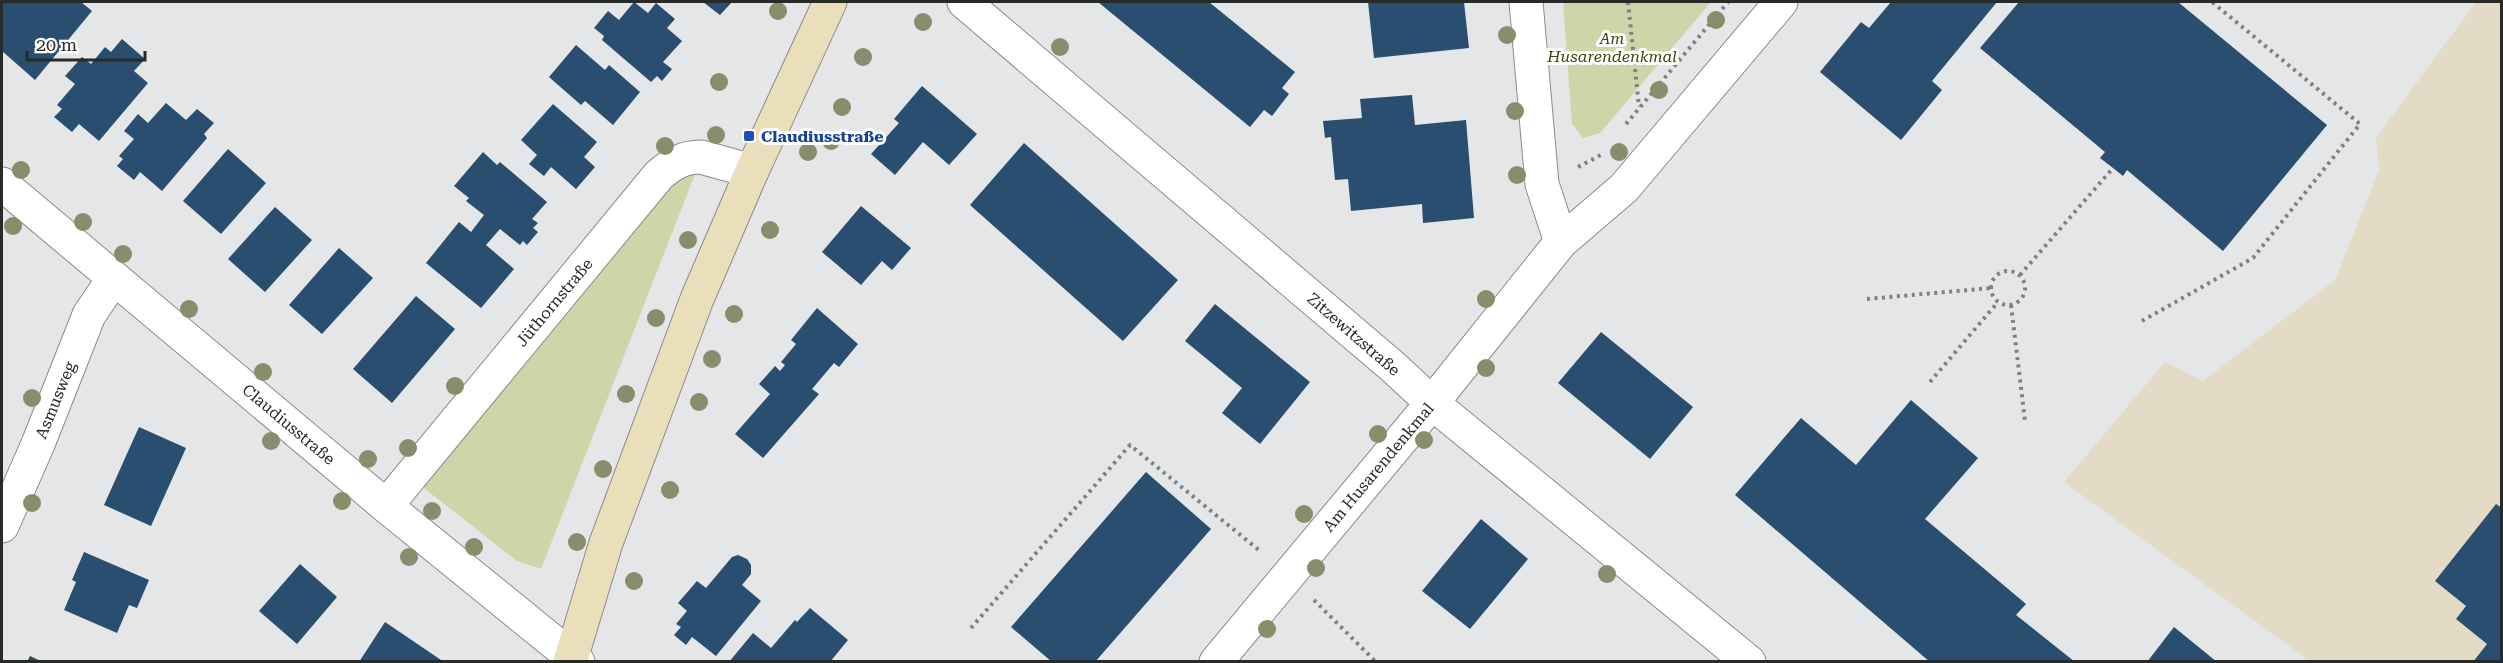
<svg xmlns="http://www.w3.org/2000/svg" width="2503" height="663" font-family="'Roboto Serif',serif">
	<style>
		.education { fill: #e4dbc6 }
		.green { fill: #ced5a8 }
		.building { fill: #294e6f }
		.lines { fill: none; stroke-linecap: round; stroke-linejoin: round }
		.street-casing { stroke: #8a8b8d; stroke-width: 35 }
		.secondary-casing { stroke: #8a8b8d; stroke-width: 35 }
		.path { stroke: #7f8181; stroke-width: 4; stroke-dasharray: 3 4.5; stroke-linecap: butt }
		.street { stroke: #fff; stroke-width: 33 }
		.secondary { stroke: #eadfba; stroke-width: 33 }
		.tree { fill: #898d6c }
		.transit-dot { fill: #1a4fb4; stroke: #fff; stroke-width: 2 }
		.labels { text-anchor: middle; stroke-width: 6; stroke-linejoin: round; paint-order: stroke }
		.park-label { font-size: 16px; font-style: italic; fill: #3f4407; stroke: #fff }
		.transit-label { font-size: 16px; font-weight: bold; fill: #164399; stroke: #fff; text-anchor: start }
		.street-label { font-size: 16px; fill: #282929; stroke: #fff }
	</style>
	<rect width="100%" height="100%" fill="#e4e6e7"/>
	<path class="education" d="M2476 2H2501V661H2310L2064 482 2165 362 2203 381 2335 280 2379 170 2376 138Z"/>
	<path class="green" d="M1563 2H1711L1600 133 1583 138 1572 124Z
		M695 174 541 569 517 561 420 485 668 184 682 175Z"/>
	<path class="building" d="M2 2H81L92 11 35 80 2 51Z
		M634 2 648 13 656 3 675 19 667 28 682 41 663 62 672 69 662 81 657 76 651 82 602 40 604 36 594 28 608 11 619 20Z
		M703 2H732L720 15Z
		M1098 2H1209L1295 72 1282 88 1289 94 1272 116 1264 110 1250 127Z
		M1368 2H1464L1469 48 1374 58Z
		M1891 2H1997L1932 81 1942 90 1901 140 1820 72 1861 22 1869 28Z
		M2019 2H2178L2327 125 2223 251 2127 170 2123 176 2113 168 2100 158 2105 152 1980 48Z
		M122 39 145 59 134 71 148 83 99 141 79 124 72 132 54 117 62 109 57 105 75 84 65 76 82 57 91 64 105 47 111 52Z
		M576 45 605 70 609 65 640 92 613 125 585 101 581 105 549 77Z
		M922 86 977 134 949 165 923 142 895 175 871 154 899 123 894 119Z
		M1412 95 1415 125 1466 120 1474 218 1423 223 1422 204 1351 211 1348 179 1335 180 1331 137 1325 138 1323 121 1362 118 1360 99Z
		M166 103 186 120 197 109 214 123 204 134 207 138 162 191 140 172 134 180 117 166 123 159 119 156 134 139 124 131 138 114 148 123Z
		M553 104 597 142 584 157 595 167 576 189 551 167 544 176 529 164 537 155 521 140Z
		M1024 143 1178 280 1123 341 970 205Z
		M228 149 266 183 221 234 183 201Z
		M483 152 497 165 500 162 547 202 532 219 538 223 533 228 538 232 527 245 523 241 520 245 500 229 486 245 514 269 481 308 426 263 459 222 471 232 484 215 466 201 469 198 454 186Z
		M861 206 911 248 892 270 882 261 861 285 822 252Z
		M275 207 312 240 265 292 228 259Z
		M339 248 373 278 322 334 289 305Z
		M416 296 455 329 392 403 353 369Z
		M1215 304 1310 382 1260 444 1222 413 1242 388 1185 341Z
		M817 308 858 344 839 367 834 363 812 389 819 394 763 458 735 434 770 394 759 384 775 366 780 371 785 365 781 362 796 344 791 340Z
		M1601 332 1693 407 1650 459 1558 383Z
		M1911 400 1978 458 1925 519 2026 604 2016 615 2075 662H1930L1735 495 1801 418 1856 465Z
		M139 427 186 448 151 526 104 505Z
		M1146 472 1211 529 1095 662H1052L1011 627Z
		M2496 504 2502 508V662H2473L2487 644 2456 619 2466 606 2435 581Z
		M1481 519 1528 559 1470 629 1422 591Z
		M84 552 149 580 137 608 129 605 117 633 64 610 76 582 72 580Z
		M738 555 747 559 751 565V574L742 585 761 601 716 656 692 637 686 645 674 635 681 627 676 624 687 611 678 603 697 581 706 588 732 557Z
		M300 564 337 597 297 644 259 611Z
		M810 608 848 640 830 662H729L753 633 771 648 795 620 797 622Z
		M385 622 444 662H359Z
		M2174 627 2217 662H2147Z
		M30 656 43 662H27Z"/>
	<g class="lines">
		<defs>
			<path id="street" d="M964 2 1392 366 1432 403 1749 662
				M1526 2 1542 184 1561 242
				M2 184 386 506 578 662
				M386 506 659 175C672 164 683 157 701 157L752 171
				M2 526 38 444 89 315 114 278
				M1216 662 1432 403 1561 242 1624 188 1781 2"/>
			<path id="secondary" d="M570 662 606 543 697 299 752 171 830 2"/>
		</defs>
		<use href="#street" class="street-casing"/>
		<use href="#secondary" class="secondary-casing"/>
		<path class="path" d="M1628 2 1639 107
			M1626 124 1728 2
			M1578 167 1601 155
			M1991 288a17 17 0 1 1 34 0a17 17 0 1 1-34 0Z
			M2020 275 2113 168
			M1867 299 1991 288
			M2011 305 2025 421
			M2142 321 2253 258 2360 124 2212 2
			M1930 382 1998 302
			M1314 600 1376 662
			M971 628 1130 445 1260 551"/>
		<use href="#street" class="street"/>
		<use href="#secondary" class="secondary"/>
	</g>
	<g class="tree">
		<circle cx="778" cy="11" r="9"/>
		<circle cx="1716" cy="20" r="9"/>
		<circle cx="923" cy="22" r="9"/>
		<circle cx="1507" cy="35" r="9"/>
		<circle cx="1060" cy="47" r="9"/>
		<circle cx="863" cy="57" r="9"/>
		<circle cx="719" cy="82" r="9"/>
		<circle cx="1659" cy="90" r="9"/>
		<circle cx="842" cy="107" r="9"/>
		<circle cx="1515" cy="111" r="9"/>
		<circle cx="716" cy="135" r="9"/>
		<circle cx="831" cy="141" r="9"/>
		<circle cx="665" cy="146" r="9"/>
		<circle cx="808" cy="152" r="9"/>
		<circle cx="1619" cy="152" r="9"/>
		<circle cx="21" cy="170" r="9"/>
		<circle cx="1517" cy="175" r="9"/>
		<circle cx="83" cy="222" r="9"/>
		<circle cx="13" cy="226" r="9"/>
		<circle cx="770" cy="230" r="9"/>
		<circle cx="688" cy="240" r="9"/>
		<circle cx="123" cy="254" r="9"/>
		<circle cx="1486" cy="299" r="9"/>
		<circle cx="189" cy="309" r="9"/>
		<circle cx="734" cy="314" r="9"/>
		<circle cx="656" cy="318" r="9"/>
		<circle cx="712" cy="359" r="9"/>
		<circle cx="1486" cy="368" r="9"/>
		<circle cx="263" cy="372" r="9"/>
		<circle cx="455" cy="386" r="9"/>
		<circle cx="626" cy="394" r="9"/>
		<circle cx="32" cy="398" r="9"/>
		<circle cx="699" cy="402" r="9"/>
		<circle cx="1378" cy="434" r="9"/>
		<circle cx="1424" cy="440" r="9"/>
		<circle cx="271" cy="441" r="9"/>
		<circle cx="408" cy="448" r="9"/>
		<circle cx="368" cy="459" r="9"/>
		<circle cx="603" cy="469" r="9"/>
		<circle cx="670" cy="490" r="9"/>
		<circle cx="342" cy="501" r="9"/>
		<circle cx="32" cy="503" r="9"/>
		<circle cx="432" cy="511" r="9"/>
		<circle cx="1304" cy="514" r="9"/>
		<circle cx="577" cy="542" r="9"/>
		<circle cx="474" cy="547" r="9"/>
		<circle cx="409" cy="557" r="9"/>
		<circle cx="1316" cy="568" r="9"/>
		<circle cx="1607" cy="574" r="9"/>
		<circle cx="634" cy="581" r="9"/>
		<circle cx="1267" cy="629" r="9"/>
	</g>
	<rect class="transit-dot" x="743" y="130" width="12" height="12" rx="3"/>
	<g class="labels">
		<g class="park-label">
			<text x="1612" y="44">Am<tspan x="1612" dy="18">Husarendenkmal</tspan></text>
		</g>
		<g class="transit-label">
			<text x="761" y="142">Claudiusstraße</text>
		</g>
		<g class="street-label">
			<text transform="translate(554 302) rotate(-50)" y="6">Jüthornstraße</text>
			<text transform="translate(1354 334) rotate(41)" y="6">Zitzewitzstraße</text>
			<text transform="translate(55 400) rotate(-68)" y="6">Asmusweg</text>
			<text transform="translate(289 424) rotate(40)" y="6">Claudiusstraße</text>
			<text transform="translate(1378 467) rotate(-50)" y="6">Am Husarendenkmal</text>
		</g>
	</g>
	<rect width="2503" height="663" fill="none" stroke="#282929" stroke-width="6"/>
	<path d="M27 51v9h118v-9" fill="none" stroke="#282929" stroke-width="3"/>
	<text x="36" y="51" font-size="18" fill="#282929" stroke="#ffffff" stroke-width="4.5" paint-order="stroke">20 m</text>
</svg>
